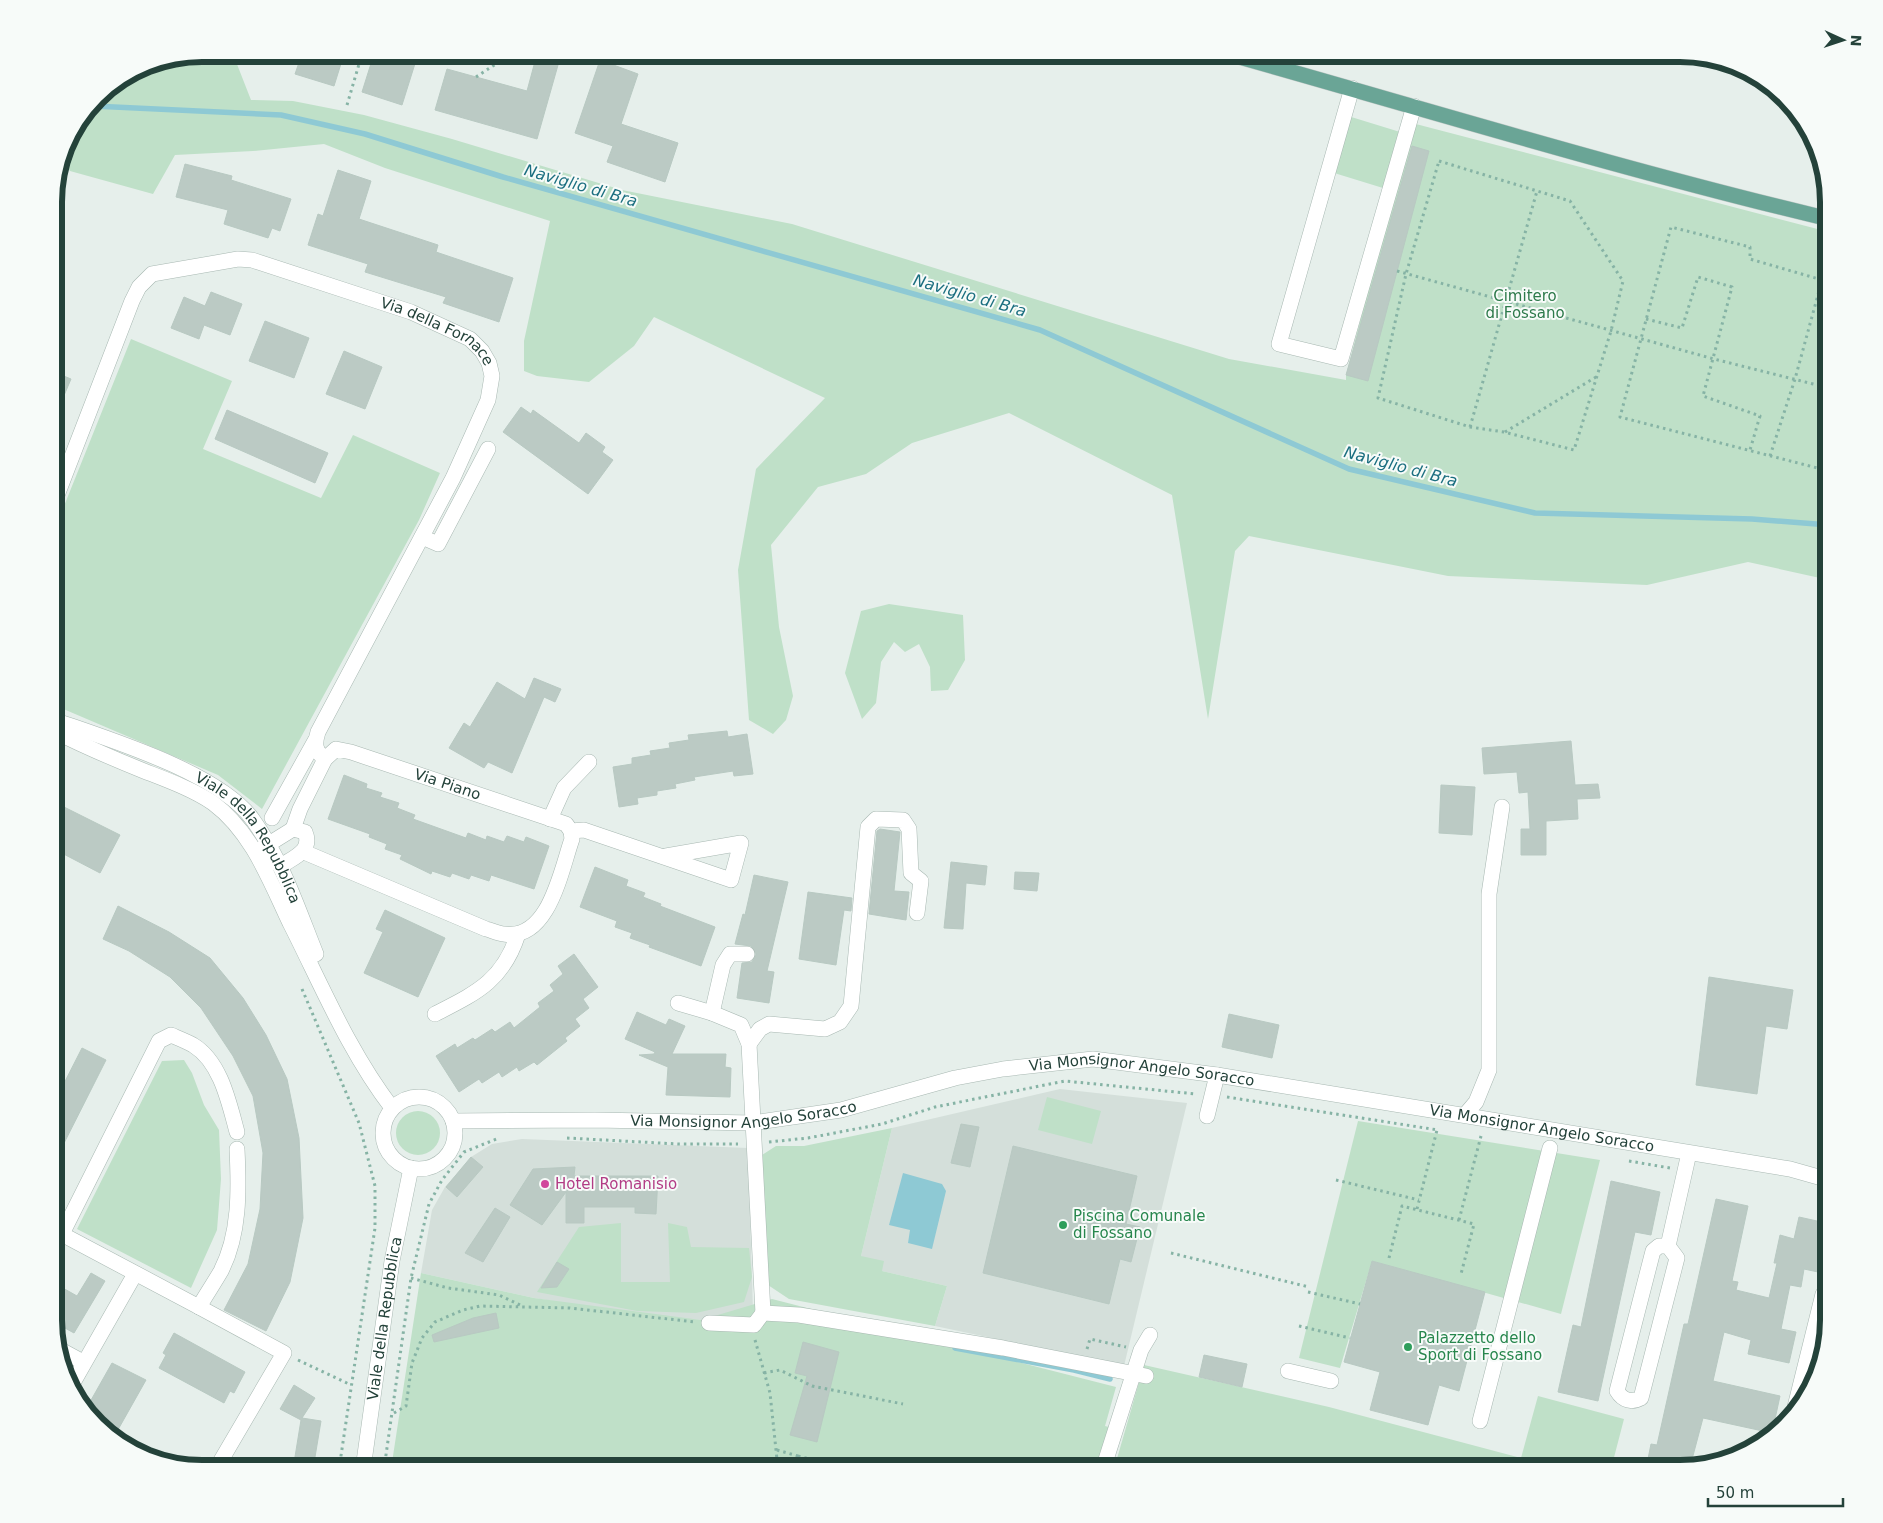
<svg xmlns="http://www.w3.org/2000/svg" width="1883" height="1523" font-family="'DejaVu Sans',sans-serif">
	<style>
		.built { fill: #d4dfda }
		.green { fill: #bfe0c8 }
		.water { fill: #8ec9d4 }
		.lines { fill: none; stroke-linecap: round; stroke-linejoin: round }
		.stream { stroke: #8ec9d4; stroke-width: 5.5 }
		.building { fill: #bbcac4; stroke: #b8c9c2 }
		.minor-casing { stroke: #a8b8b2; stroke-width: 16 }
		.major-casing { stroke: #c2cac8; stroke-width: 16 }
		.path { stroke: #86b3a5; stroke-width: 3; stroke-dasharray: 2.5 4; stroke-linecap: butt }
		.minor { stroke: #fff; stroke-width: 15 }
		.major { stroke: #6aa596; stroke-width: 15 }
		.hotel-dot { fill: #d1479c; stroke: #f7fbf9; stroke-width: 2 }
		.leisure-dot { fill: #2e9e5b; stroke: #f7fbf9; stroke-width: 2 }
		.labels { text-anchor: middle; stroke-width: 4; stroke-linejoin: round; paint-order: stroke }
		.park-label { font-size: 15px; fill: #2d7a4b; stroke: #f7fbf9 }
		.street-label { font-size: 15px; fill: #24423a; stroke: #f7fbf9 }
		.hotel-label { font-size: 15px; fill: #b23c85; stroke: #f7fbf9; text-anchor: start }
		.leisure-label { font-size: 15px; fill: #27864d; stroke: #f7fbf9; text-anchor: start }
		.water-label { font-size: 16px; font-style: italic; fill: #1c6f80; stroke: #f7fbf9 }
		.rim { fill: none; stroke: #24423a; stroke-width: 6 }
	</style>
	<rect width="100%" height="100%" fill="#e6efeb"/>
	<path class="built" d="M1060 1089 1187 1103 1124 1366 935 1326 947 1286 882 1271 861 1256 892 1128Z
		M522 1139 748 1148 753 1312 701 1320 646 1316 534 1298 421 1273 432 1210 445 1187 471 1157 492 1144Z"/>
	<path class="green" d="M202 54H233L251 100 293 101 364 115 452 139 622 190 792 224 1229 359 1346 380V375L1412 123 1829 232V580L1748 562 1647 585 1448 576 1249 536 1235 551 1208 719 1172 495 1009 413 912 443 866 474 818 487 771 545 779 627 793 696 786 720 773 734 749 720 738 570 756 469 825 398 654 317 634 346 589 382 537 376 524 371V341L550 221 385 168 324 144 253 151 175 155 153 194 70 171 62 162 69 137 104 91 146 65Z
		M1348 116 1400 132 1383 188 1331 172Z
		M131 339 232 381 203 449 321 498 353 435 440 473 419 520 262 809 218 775 54 705V531Z
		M889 604 963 615 965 660 948 690 931 691 930 667 919 644 905 652 894 642 881 662 876 703 862 719 845 673 861 611Z
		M184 1060 192 1073 204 1105 219 1130 221 1179 217 1230 191 1288 77 1229 162 1061Z
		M1047 1097 1101 1111 1092 1144 1038 1130Z
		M396 1133a22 22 0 1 1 44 0a22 22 0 1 1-44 0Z
		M1358 1121 1600 1160 1561 1314 1372 1261 1340 1368 1299 1358Z
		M892 1128 861 1256 884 1261 882 1271 947 1286 935 1326 789 1299 768 1285 759 1157 776 1146H804Z
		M621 1223V1282H670L668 1223 687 1227 691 1247 749 1248 752 1277 744 1302 696 1313 637 1311 537 1292 579 1227Z
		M421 1273 534 1298 701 1320 772 1299 1116 1387 1105 1426 1109 1427 1099 1469H391Z
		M1144 1365 1329 1407 1521 1458 1538 1396 1624 1419 1611 1469H1114Z"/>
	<path class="water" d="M903 1173 942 1184 946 1191 932 1249 908 1243 910 1230 889 1225Z"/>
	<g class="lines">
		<path class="stream" d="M93 106 281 115 365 134 503 177 1040 330 1349 469 1535 513 1752 519 1829 525
			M955 1348 1074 1370 1110 1379"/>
	</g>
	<path class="building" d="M302 54H344L334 86 295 74Z
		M374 54H418L402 105 362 92Z
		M537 54 560 58 537 139 435 110 447 69 527 91Z
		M600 60 638 74 621 124 678 143 665 182 607 162 613 146 575 133Z
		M1412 146 1429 151 1368 381 1346 375Z
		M185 164 232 176 231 180 291 199 280 231 272 228 268 238 224 224 228 210 176 197Z
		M338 170 371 181 359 219 438 245 436 252 513 278 499 322 443 303 446 297 365 272 368 264 308 245 318 214 323 216Z
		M211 292 242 304 230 335 204 325 199 339 171 328 184 297 205 306Z
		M265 321 309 338 294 378 249 361Z
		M344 351 382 367 365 409 326 394Z
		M54 372 71 379 54 419Z
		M521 407 531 414 533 410 579 443 586 433 605 447 602 452 613 460 588 494 503 432Z
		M227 410 328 453 315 483 215 439Z
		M534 678 561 689 555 702 544 697 512 773 488 762 484 768 449 748 464 723 470 727 497 682 525 699Z
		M727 731 728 737 747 734 753 774 734 776 733 771 694 777 695 780 675 784 676 788 657 791V795L637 798 638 804 619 807 613 767 632 764V758L651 755 650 751 670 748 669 743 689 740 688 735Z
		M1571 741 1575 785 1598 784 1600 798 1577 799 1578 819 1546 821V855H1521V829H1530L1528 792 1519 793 1517 772 1484 774 1482 748Z
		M344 775 367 784 366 788 382 793 380 797 399 803 397 808 415 815 413 819 466 838 468 833 486 840 487 836 504 842 507 836 524 842 526 837 549 846 534 889 491 875 489 881 471 875 469 879 452 873 450 877 432 871 431 874 400 859 402 855 385 849 387 844 369 837 370 834 328 819Z
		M1441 785 1475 787 1472 835 1439 833Z
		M54 802 120 835 100 873 54 849Z
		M880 829 900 832 894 891 909 892 906 920 869 914 877 831Z
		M951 862 987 866 985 885 966 883 963 929 944 928Z
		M595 867 628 880 626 886 645 893 643 897 661 904 660 906 715 927 701 966 649 947 650 945 630 938 632 933 615 927 617 921 580 907Z
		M1015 872 1039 873 1037 891 1014 889Z
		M754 875 788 882 767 971 774 972 769 1003 737 998 742 963 752 962 756 954 751 946 735 944 743 914 745 915Z
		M808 892 852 898 851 911 844 910 836 965 799 959Z
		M118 906 169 932 210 958 243 998 266 1035 287 1079 299 1138 303 1218 290 1282 266 1331 224 1310 248 1264 260 1209 263 1153 253 1096 233 1056 201 1008 170 977 129 951 103 939Z
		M385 910 445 938 418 997 364 973 383 932 376 929Z
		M574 954 598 987 583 999 589 1008 575 1019 580 1026 565 1038 567 1041 537 1065 534 1062 519 1071 517 1067 502 1077 499 1072 482 1083 479 1079 459 1092 436 1056 455 1044 457 1048 473 1038 475 1040 492 1029 495 1032 510 1022 514 1028 540 1007 538 1003 554 991 550 985 563 974 558 966Z
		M1709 977 1793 990 1787 1029 1766 1026 1757 1094 1696 1085Z
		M637 1012 666 1025 669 1019 685 1026 672 1054H726L725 1067 731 1068 730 1097 666 1095 668 1067 639 1055 654 1054 655 1052 625 1039Z
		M1229 1014 1279 1025 1272 1058 1222 1047Z
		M82 1048 106 1060 54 1163V1103Z
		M961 1124 979 1127 970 1167 951 1163Z
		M1013 1146 1137 1176 1126 1224 1140 1227 1131 1262 1120 1259 1109 1304 983 1273Z
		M471 1157 483 1167 457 1197 446 1187Z
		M575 1167 574 1176H658L656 1214 635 1213V1207H584V1223H566V1192L542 1225 510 1205 533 1169Z
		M1611 1181 1660 1192 1651 1235 1635 1232 1598 1401 1558 1392 1573 1325 1581 1327Z
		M1716 1199 1748 1206 1732 1281 1738 1282 1736 1290 1769 1298 1777 1263H1774L1780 1235 1794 1239 1799 1217 1826 1223 1821 1245H1824L1818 1272 1804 1269 1801 1287 1790 1285 1781 1329 1796 1332 1789 1363 1748 1354 1751 1340 1724 1332 1713 1381 1780 1396 1772 1433 1703 1418 1690 1467 1681 1469H1646L1651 1444 1657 1445 1684 1324H1688Z
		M495 1208 510 1217 483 1262 465 1253Z
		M1372 1261 1485 1292 1459 1391 1439 1385 1428 1425 1370 1410 1380 1372 1344 1362Z
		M557 1262 569 1269 557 1287 541 1288Z
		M91 1273 105 1281 74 1333 54 1322V1283L77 1296Z
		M496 1313 499 1328 434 1342 432 1335 473 1318Z
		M174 1333 245 1372 234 1393 230 1391 224 1403 159 1368 166 1355 163 1353Z
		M803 1342 839 1352 817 1442 790 1435 807 1376 795 1373Z
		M1204 1355 1247 1364 1242 1387 1199 1377Z
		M112 1363 146 1380 115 1435 100 1426 86 1409Z
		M294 1385 315 1398 302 1418 321 1421 313 1469H293L301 1420 280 1409Z"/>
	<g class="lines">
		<defs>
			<g id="minor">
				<path d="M575 56 576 54"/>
				<path d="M1352 88 1279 344 1341 359 1414 106"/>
				<path id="s1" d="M54 503 132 301 139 287 152 274 238 259 252 260 411 312 470 339 482 351 489 363 492 376 488 400 453 478 318 732C314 745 315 751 325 759L300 809 293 829"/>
				<path d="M422 537 438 544 488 449"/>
				<path id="s2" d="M54 720C108 739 220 773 253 820 282 860 298 909 316 954"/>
				<path d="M54 731C84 746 114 759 144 771 167 780 192 789 213 803 252 832 270 881 290 923 322 986 349 1052 392 1108"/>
				<path id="s3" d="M325 759 336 749 351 752 566 824 571 831 584 830 731 880 741 843 666 856"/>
				<path d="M272 818 315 741"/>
				<path d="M550 819 564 788 589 762"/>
				<path d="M293 829 305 832C313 851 294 857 281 866L256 852Z"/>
				<path d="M304 852 486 929C491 930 498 934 504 934 549 941 561 870 572 839L571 831"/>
				<path d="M678 1003 712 1013 741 1025 749 1044 763 1313"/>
				<path d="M712 1013 723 965 730 954H747"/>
				<path d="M435 1014C476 993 503 981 518 934"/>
				<path d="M749 1044 760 1029 769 1024 825 1029 840 1022 851 1006 868 827 876 819 903 820 909 829 911 873 921 881 917 913"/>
				<circle cx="419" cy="1133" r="36"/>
				<path d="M1465 1115 1476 1102 1489 1070V894L1502 807"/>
				<path d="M1207 1116 1217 1075"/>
				<path id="s4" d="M453 1121 595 1120 752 1123 841 1110 955 1078 1003 1069 1093 1059 1217 1075 1790 1169 1829 1180"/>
				<path d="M54 1230 199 1307C206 1295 214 1283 221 1271 240 1234 239 1190 237 1149"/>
				<path d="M62 1234 159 1041 171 1035C178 1038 186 1041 193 1045 221 1062 229 1103 237 1132"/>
				<path d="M1668 1246H1659L1653 1251 1617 1391C1623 1401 1632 1403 1641 1398L1677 1258 1668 1246 1689 1153"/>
				<path d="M199 1307 284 1353 216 1469"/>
				<path d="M709 1323 754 1325 763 1313 799 1315 1003 1348 1146 1376"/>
				<path d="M59 1349 83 1362"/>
				<path d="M1288 1371 1331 1381"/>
				<path d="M70 1388 135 1274"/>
				<path d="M1792 1419 1823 1294 1829 1290"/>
				<path d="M1480 1421 1550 1148"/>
				<path id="s5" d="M363 1469 392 1261 411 1168"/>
				<path d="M1103 1469 1141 1350 1150 1335"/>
			</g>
			<path id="major" d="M1229 54C1428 110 1627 171 1829 219"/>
		</defs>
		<use href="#minor" class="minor-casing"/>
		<use href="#major" class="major-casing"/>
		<path class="path" d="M476 77 511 54
			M347 105 362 54
			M1439 161 1570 201 1623 281 1611 331 1574 450 1504 432 1470 427 1378 398 1406 274Z
			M1397 271 1714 359 1829 388
			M1646 319 1682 328 1698 277 1732 287 1703 396 1760 416 1750 450
			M1470 427 1537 191
			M1505 432 1596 377
			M1770 456 1795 379 1822 280
			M1829 471 1620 417 1671 227 1750 247V259L1829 282
			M302 989 359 1123 375 1186V1228L339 1469
			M1227 1097 1438 1130
			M567 1138 678 1144H738
			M769 1142 808 1138 882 1124 935 1107 1065 1081 1196 1094
			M1629 1161 1670 1168
			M1336 1180 1419 1200
			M1417 1209 1437 1130
			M1459 1220 1481 1136
			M1171 1253 1309 1287
			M1389 1258 1402 1206 1474 1224 1461 1274
			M411 1278 448 1288 499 1295 520 1305
			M1308 1292 1360 1304
			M1299 1326 1350 1338
			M755 1340 770 1393 778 1469
			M1087 1349 1090 1339 1126 1347
			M298 1360 351 1385
			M764 1373 780 1370 812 1386 903 1404
			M394 1413 406 1406 412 1363 422 1338 435 1322 463 1310 480 1306 570 1308 695 1322
			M777 1450 798 1456 796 1469
			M798 1456 849 1469
			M384 1469 411 1278 429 1204 442 1180 464 1152 499 1138"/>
		<use href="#minor" class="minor"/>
		<use href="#major" class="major"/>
	</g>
	<circle class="hotel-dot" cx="545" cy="1184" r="5"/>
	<g class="leisure-dot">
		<circle cx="1063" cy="1225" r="5"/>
		<circle cx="1408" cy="1347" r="5"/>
	</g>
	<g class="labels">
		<g class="park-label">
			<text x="1525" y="301">Cimitero<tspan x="1525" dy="17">di Fossano</tspan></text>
		</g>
		<g class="street-label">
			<text dy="5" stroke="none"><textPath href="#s1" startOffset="552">Via della Fornace</textPath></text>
			<text dy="5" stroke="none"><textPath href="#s3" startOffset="132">Via Piano</textPath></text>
			<text dy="5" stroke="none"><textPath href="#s2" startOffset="236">Viale della Repubblica</textPath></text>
			<text dy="5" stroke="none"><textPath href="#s4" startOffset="696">Via Monsignor Angelo Soracco</textPath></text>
			<text dy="5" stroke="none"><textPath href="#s4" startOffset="291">Via Monsignor Angelo Soracco</textPath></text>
			<text dy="5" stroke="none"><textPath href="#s4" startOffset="1101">Via Monsignor Angelo Soracco</textPath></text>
			<text dy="5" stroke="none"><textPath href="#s5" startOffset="152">Viale della Repubblica</textPath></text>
		</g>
		<g class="hotel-label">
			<text x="555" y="1189">Hotel Romanisio</text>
		</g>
		<g class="leisure-label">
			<text x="1073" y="1221">Piscina Comunale<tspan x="1073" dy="17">di Fossano</tspan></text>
			<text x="1418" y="1343">Palazzetto dello<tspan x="1418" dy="17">Sport di Fossano</tspan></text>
		</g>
		<g class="water-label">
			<text transform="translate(581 185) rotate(16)" y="6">Naviglio di Bra</text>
			<text transform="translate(970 295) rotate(16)" y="6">Naviglio di Bra</text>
			<text transform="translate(1401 466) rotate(15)" y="6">Naviglio di Bra</text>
		</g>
	</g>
	<path d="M0 0H1883V1523H0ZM202 62H1680A140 140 0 0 1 1820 202V1320A140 140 0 0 1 1680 1460H202A140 140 0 0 1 62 1320V202A140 140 0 0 1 202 62Z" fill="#f7fbf9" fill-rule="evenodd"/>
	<path class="rim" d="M202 62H1680A140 140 0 0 1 1820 202V1320A140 140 0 0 1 1680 1460H202A140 140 0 0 1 62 1320V202A140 140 0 0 1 202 62Z"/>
	<g transform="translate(1843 40) rotate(93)" stroke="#f7fbf9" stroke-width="4" paint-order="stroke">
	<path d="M0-4L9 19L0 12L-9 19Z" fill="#24423a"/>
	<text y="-8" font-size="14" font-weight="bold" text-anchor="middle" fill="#24423a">N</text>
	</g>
	<path d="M1708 1498v8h135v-8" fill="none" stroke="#24423a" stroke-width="2.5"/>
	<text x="1716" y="1498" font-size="15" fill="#24423a" stroke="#f7fbf9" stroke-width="4" paint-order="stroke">50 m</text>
</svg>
